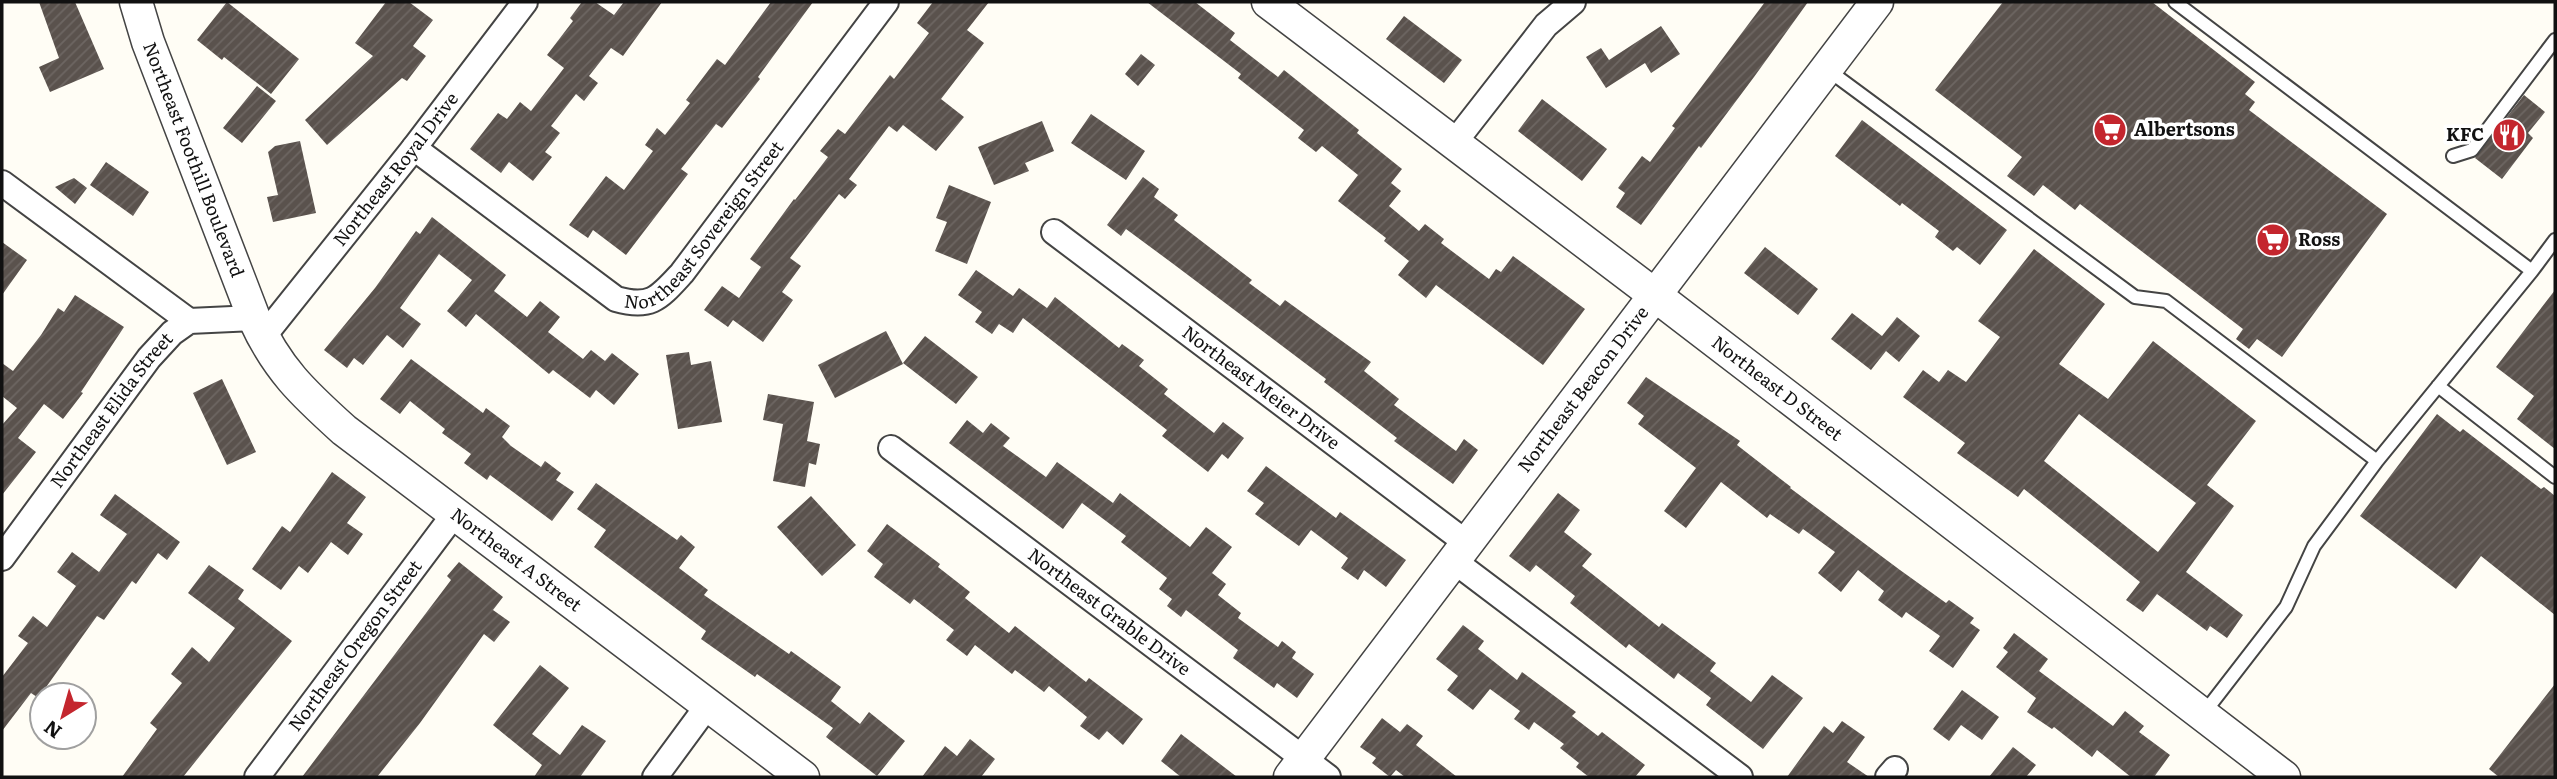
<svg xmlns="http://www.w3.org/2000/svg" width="2557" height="779" font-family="Literata,serif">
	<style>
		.building { fill: url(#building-hatch); fill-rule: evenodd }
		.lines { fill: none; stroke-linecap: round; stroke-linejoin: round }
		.service-casing { stroke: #444; stroke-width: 16 }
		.minor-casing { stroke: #444; stroke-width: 28 }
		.tertiary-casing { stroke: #444; stroke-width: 35 }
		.service { stroke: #fff; stroke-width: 12 }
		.minor { stroke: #fff; stroke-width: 24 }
		.tertiary { stroke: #fff; stroke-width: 32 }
		.labels { text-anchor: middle; stroke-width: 7; stroke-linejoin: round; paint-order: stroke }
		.poi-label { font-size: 18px; font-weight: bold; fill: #111; stroke: #fff; text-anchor: start }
		.street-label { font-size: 18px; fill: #111; stroke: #fff }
	</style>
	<defs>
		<pattern id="building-hatch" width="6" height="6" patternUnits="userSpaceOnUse" patternTransform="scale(1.75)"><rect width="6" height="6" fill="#5a524d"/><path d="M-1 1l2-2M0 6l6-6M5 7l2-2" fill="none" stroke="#6d6662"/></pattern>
	</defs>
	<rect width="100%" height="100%" fill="#fffdf5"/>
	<path class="building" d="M39 2H75L104 69 50 92 39 67 59 58Z
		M227 2 299 59 271 94 224 57 222 60 197 40Z
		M386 2H409L433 20 413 46 426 56 407 81 402 78 327 145 305 120 373 56 355 43Z
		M582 2H595L614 15 624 2H662L623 56 611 48 589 76 598 83 584 101 576 94 551 126 560 133 545 152 552 157 533 181 509 162 501 173 470 149 498 113 507 119 520 102 531 111 564 68 547 55 573 21 570 18Z
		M771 2H813L758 77 760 79 722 128 716 124 681 169 688 174 626 255 593 230 588 238 569 225 606 176 624 190 653 151 645 145 657 128 665 135 690 103 686 100 717 59 725 65Z
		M933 2H989L967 30 984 43 941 99 964 117 936 151 903 125 897 132 889 126 849 179 857 185 845 199 839 194 790 258 801 266 782 292 793 300 763 342 733 320 728 327 704 310 722 286 739 298 761 267 750 259 794 199 795 200 828 157 820 151 838 129 845 134 890 75 894 79 929 33 917 23Z
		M1147 2H1195L1235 33 1230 40 1278 77 1284 70 1359 130 1357 133 1402 169 1391 183 1401 191 1389 206 1419 231 1425 224 1444 239 1441 243 1489 279 1496 269 1501 272 1513 256 1585 309 1543 365 1436 285 1426 298 1398 275 1409 261 1384 241 1386 238 1338 201 1358 175 1322 146 1316 152 1298 138 1304 130 1238 78 1241 74Z
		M1765 2H1808L1754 77 1701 148 1699 146 1641 225 1616 207 1625 193 1618 188 1642 156 1650 162 1675 128 1672 126Z
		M2003 2H2152L2255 82 2245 94 2255 102 2249 110 2387 214 2282 357 2257 339 2249 349 2236 339 2243 329 2080 204 2075 210 2043 185 2034 196 2007 176 2022 157 1935 90Z
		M1404 16 1462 60 1444 83 1386 39Z
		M1661 26 1680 54 1651 73 1645 63 1606 88 1586 57 1601 48 1609 60Z
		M1141 54 1155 65 1138 86 1125 74Z
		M257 86 276 101 242 143 223 128Z
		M2524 95 2545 112 2528 133 2533 138 2502 179 2475 158Z
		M1542 99 1607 149 1582 181 1518 131Z
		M1091 114 1145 151 1126 180 1071 143Z
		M1862 120 2007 230 1980 265 1957 247 1953 251 1935 237 1939 231 1902 203 1900 206 1835 156Z
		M1042 121 1054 151 1025 163 1029 171 994 185 978 147Z
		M300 141 316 213 273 222 267 197 278 195 268 152 275 146Z
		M106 162 149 192 133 216 90 185Z
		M1143 177 1159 189 1154 197 1178 215 1174 220 1252 280 1249 283 1280 306 1285 300 1371 362 1364 371 1399 399 1394 405 1456 451 1464 439 1478 450 1453 484 1394 441 1397 438 1324 382 1326 379 1172 263 1126 229 1121 236 1107 225Z
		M74 178 87 188 75 204 55 187Z
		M949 185 991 202 967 264 935 251 947 222 936 218Z
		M432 217 506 275 494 291 527 317 540 301 560 317 548 332 583 359 591 350 605 361 612 353 639 374 614 405 596 390 590 398 553 370 549 374 476 314 466 327 447 311 472 280 439 254 400 308 421 324 403 348 387 335 363 365 354 358 347 368 324 350 375 288 416 231 420 234Z
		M2 242 27 260 2 295Z
		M1765 247 1818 289 1798 315 1744 273Z
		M2034 249 2105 304 2059 364 2108 399 2153 341 2256 421 2207 485 2234 506 2186 572 2243 615 2227 638 2210 626 2207 631 2157 594 2143 612 2126 600 2140 582 2024 489 2018 497 1957 453 1965 443 1903 397 1923 370 1939 382 1948 370 1966 382 2000 337 1978 321ZM2079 414 2196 503 2158 552 2044 461Z
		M976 270 1013 296 1019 288 1047 308 1055 297 1119 348 1122 344 1144 360 1139 366 1168 389 1164 394 1214 433 1223 422 1244 438 1228 459 1222 454 1208 472 1162 436 1167 430 1023 318 1013 333 999 324 992 334 975 322 982 312 958 295Z
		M2555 290V449L2517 419 2534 396 2496 367Z
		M75 295 124 327 81 392 83 393 63 419 44 404 18 438 36 452 2 495V425L17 408 2 396V363L13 371 41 335 58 308 64 312Z
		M1852 313 1882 336 1897 317 1920 336 1899 362 1886 351 1871 370 1831 339Z
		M886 331 903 364 835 398 818 365Z
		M925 336 978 377 956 404 903 363Z
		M689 352 691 365 711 361 722 422 678 429 666 355Z
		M411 359 483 413 486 408 510 426 502 437 511 446 541 467 545 461 561 473 556 480 574 492 552 521 490 475 487 480 464 463 471 454 442 433 445 429 410 401 400 414 380 399Z
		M1646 377 1740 441 1737 445 1791 487 1790 488 1900 570 1946 603 1949 600 1974 618 1970 623 1980 630 1953 668 1929 651 1940 636 1906 612 1902 618 1878 600 1884 591 1858 570 1841 592 1818 573 1835 552 1803 529 1799 534 1770 514 1767 518 1721 482 1686 528 1664 511 1696 468 1638 424 1644 416 1627 403Z
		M222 379 256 452 227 465 193 393Z
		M768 394 814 402 807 441 820 444 816 465 809 463 805 487 773 481 783 424 763 420Z
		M2437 414 2460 432 2463 429 2541 489 2544 487 2555 496V615L2481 556 2456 589 2360 516Z
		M967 420 983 433 991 423 1010 438 1003 446 1046 477 1057 462 1113 503 1120 493 1190 547 1206 527 1232 547 1212 573 1226 584 1218 595 1241 613 1238 618 1278 647 1282 641 1296 652 1292 658 1314 674 1297 698 1277 683 1274 688 1233 658 1238 650 1186 610 1181 617 1167 606 1172 599 1159 589 1167 578 1121 542 1126 536 1082 503 1063 529 949 443Z
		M1266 466 1336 518 1340 512 1406 560 1386 587 1364 570 1358 580 1341 568 1348 558 1311 530 1299 546 1255 514 1264 503 1247 491Z
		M332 472 366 497 347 523 363 534 348 555 331 542 308 573 299 566 281 590 252 569 282 526 290 532Z
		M596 483 677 540 681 535 695 547 679 568 708 590 704 595 789 654 791 651 841 687 831 701 860 724 869 712 905 741 877 776 826 737 833 728 757 674 755 677 701 639 706 631 594 547 606 530 577 509Z
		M1558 493 1580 510 1564 532 1592 554 1582 566 1659 627 1662 623 1716 663 1710 671 1751 702 1772 675 1803 698 1763 749 1706 705 1711 698 1678 673 1674 679 1629 644 1626 648 1570 603 1575 596 1536 565 1530 572 1509 556Z
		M115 494 180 542 167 560 158 553 136 584 132 581 104 620 97 616 44 690 37 697 31 693 2 731V677L28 643 18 636 33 616 47 627 76 586 57 572 72 552 99 572 127 534 100 515Z
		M811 496 856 545 822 576 777 527Z
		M887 524 940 564 938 567 970 592 965 598 1009 633 1015 626 1086 682 1089 678 1143 719 1123 745 1107 731 1099 740 1080 726 1087 717 1049 686 1044 692 1015 670 1012 674 975 645 967 656 946 640 954 630 914 599 910 604 874 577 883 564 867 551Z
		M459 562 503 597 493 610 510 622 494 642 484 634 420 723 377 777H302L451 580 447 576Z
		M209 565 244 590 238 599 292 641 183 777H122L157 729 150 723 182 683 171 674 192 647 209 662 235 628 188 593Z
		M1463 625 1484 641 1478 649 1517 680 1522 672 1576 712 1572 716 1598 736 1602 732 1645 765 1635 777H1589L1576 767 1579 763 1560 748 1564 744 1534 722 1529 730 1514 719 1520 711 1490 689 1473 710 1447 690 1458 676 1436 659Z
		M2014 633 2048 659 2039 671 2113 726 2125 711 2144 726 2139 732 2170 755 2154 777H2131L2097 750 2092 757 2054 727 2052 729 2027 712 2036 698 1996 667 2008 652 2003 648Z
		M540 665 569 688 532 734 560 755 582 725 606 741 580 777H534L542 765 493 725Z
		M2555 684V777H2499L2489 769Z
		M1962 690 1999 717 1982 740 1961 725 1949 741 1933 729Z
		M1382 718 1400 732 1407 724 1423 736 1416 745 1457 777H1405L1396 770 1390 777 1372 763 1376 758 1360 747Z
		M1842 721 1865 737 1847 762 1869 777H1787L1824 726 1833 733Z
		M1181 734 1237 777H1181L1161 761Z
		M970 739 995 759 981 777H922L945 746 957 756Z
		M2013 747 2036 765 2026 777H1989Z"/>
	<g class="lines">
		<defs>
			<path id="service" d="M1828 70 2135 297 2166 301 2377 461 2532 271 2175 2
				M2453 156 2472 150 2555 40
				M2532 271 2555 240
				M2438 386 2555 477
				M2204 713 2286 607 2314 546 2377 461"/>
			<g id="minor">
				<path d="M1454 143 1546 25 1573 2"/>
				<path id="s1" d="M414 148 616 299C651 309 659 298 682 273L886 2"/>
				<path d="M2 183 189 321"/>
				<path id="s2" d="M1054 232 1468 544"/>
				<path id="s3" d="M263 337 414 148 525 2"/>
				<path id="s4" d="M891 448 1328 777"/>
				<path id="s5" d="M2 558 149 358 172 333 189 321 254 318"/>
				<path d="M1454 561 1740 777"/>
				<path id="s6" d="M257 777 455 513"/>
				<path d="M655 777 708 705"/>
				<path d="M1888 777 1895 769"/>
			</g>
			<g id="tertiary">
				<path id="s7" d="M136 2 148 42 254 318C277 369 303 393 344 430L803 777"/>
				<path id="s8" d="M1268 2 1656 296 2284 777"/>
				<path id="s9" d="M1290 777 1877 2"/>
			</g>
		</defs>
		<use href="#service" class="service-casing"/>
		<use href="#minor" class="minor-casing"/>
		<use href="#tertiary" class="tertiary-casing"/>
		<use href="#service" class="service"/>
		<use href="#minor" class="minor"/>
		<use href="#tertiary" class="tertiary"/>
	</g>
	<defs>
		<symbol id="supermarket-disc" viewBox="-11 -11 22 22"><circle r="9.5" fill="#c4262e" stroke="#fff"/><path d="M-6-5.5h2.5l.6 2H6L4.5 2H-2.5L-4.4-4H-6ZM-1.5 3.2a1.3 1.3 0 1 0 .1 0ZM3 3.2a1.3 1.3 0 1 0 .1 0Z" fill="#fff"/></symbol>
		<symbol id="restaurant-disc" viewBox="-11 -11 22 22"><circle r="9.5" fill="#c4262e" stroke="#fff"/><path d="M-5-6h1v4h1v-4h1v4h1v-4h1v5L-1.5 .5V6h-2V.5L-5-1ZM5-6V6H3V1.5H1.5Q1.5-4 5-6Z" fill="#fff"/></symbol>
	</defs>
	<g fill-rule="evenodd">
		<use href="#supermarket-disc" x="2091" y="111" width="38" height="38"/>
		<use href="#restaurant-disc" x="2490" y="116" width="38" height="38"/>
		<use href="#supermarket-disc" x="2254" y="221" width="38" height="38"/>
	</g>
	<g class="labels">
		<g class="poi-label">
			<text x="2134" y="136">Albertsons</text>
			<text x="2484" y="141" text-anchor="end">KFC</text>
			<text x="2298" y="246">Ross</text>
		</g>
		<g class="street-label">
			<text dy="6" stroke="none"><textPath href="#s7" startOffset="168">Northeast Foothill Boulevard</textPath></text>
			<text dy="6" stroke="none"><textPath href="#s3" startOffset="214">Northeast Royal Drive</textPath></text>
			<text dy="6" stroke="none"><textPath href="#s1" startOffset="376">Northeast Sovereign Street</textPath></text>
			<text dy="6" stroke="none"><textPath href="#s2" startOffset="259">Northeast Meier Drive</textPath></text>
			<text dy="6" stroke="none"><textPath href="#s8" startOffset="639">Northeast D Street</textPath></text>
			<text dy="6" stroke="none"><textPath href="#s9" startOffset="486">Northeast Beacon Drive</textPath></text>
			<text dy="6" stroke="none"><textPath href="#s5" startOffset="184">Northeast Elida Street</textPath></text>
			<text dy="6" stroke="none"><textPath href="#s7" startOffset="698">Northeast A Street</textPath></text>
			<text dy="6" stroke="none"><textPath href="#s4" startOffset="273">Northeast Grable Drive</textPath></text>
			<text dy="6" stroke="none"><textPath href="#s6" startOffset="164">Northeast Oregon Street</textPath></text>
		</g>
	</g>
	<rect width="2557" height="779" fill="none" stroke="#111111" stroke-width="7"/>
	<g transform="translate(63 716) rotate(217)"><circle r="33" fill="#ffffff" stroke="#a0a0a0" stroke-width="2"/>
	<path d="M0-5L12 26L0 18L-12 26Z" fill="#c4262e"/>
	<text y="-10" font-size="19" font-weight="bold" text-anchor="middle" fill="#111111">N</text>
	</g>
</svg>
